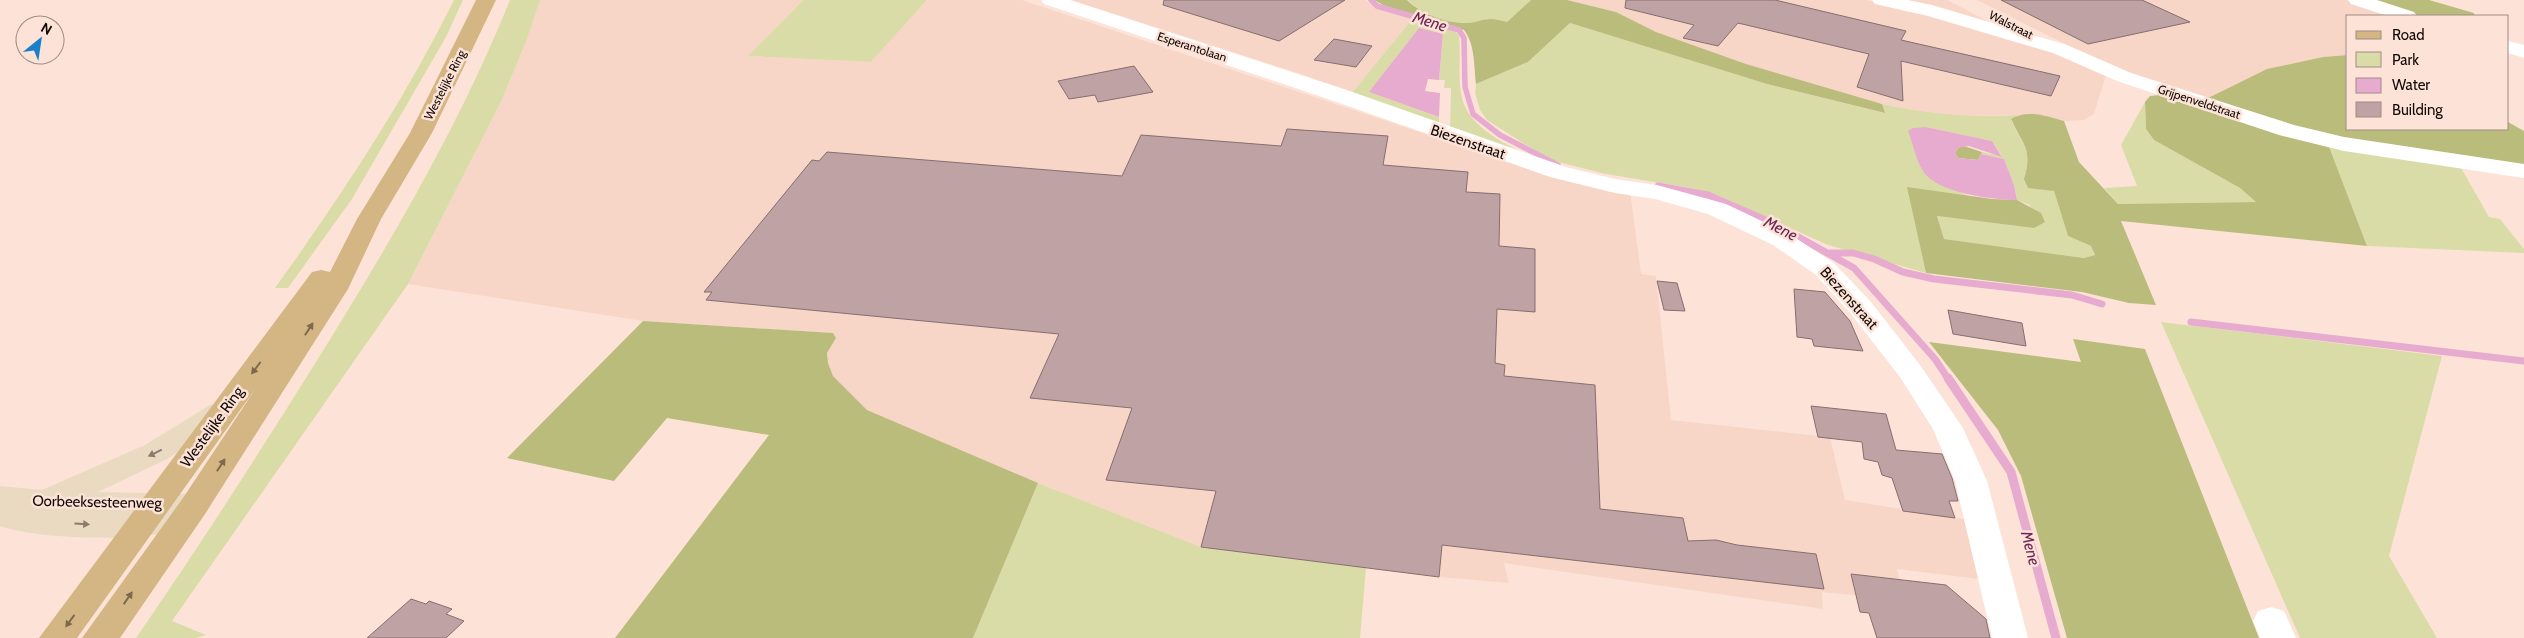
<svg xmlns="http://www.w3.org/2000/svg" width="2524" height="638" font-family="Cabin,sans-serif">
	<style>
		.built { fill: #f7d6c7 }
		.green { fill: #dadca8 }
		.forest { fill: #babc7c }
		.water { fill: #e7abcf }
		.lines { fill: none; stroke-linecap: round; stroke-linejoin: round }
		.stream-far2 { stroke: #e7abcf; stroke-width: 5.5 }
		.stream-far1 { stroke: #e7abcf; stroke-width: 7 }
		.stream { stroke: #e7abcf; stroke-width: 9 }
		.building { fill: #bfa3a4; stroke: #876d6f }
		.street { fill: #fff; fill-rule: evenodd }
		.secondary { fill: #e9dac1; fill-rule: evenodd }
		.primary { fill: #d3b683; fill-rule: evenodd }
		.oneway { fill: #7c684b }
		.oneway2 { fill: #887c6d }
		.labels { text-anchor: middle; stroke-width: 5; stroke-linejoin: round; paint-order: stroke }
		.far-street-label { font-size: 12px; fill: #110906; stroke: #fde3d7 }
		.street-label { font-size: 15px; fill: #110906; stroke: #fde3d7 }
		.water-label { font-size: 16px; font-style: italic; fill: #6c2655; stroke: #fde3d7 }
	</style>
	<rect width="100%" height="100%" fill="#fde3d7"/>
	<path class="built" d="M540 0H803L748 56 871 62 927 0H1022L1561 179 1630 191 1641 274 1656 276 1671 420 1830 437 1845 500 1976 521 1987 580 1897 569 1905 600 1822 592 1823 609 1504 563 1509 583 1439 577 1201 547 1038 483 867 410 833 376 828 363 827 353 836 338 832 333 643 321 408 284 500 104 526 42Z
		M1071 0H1365L1374 6 1412 19 1351 94 1307 76Z
		M1567 0H1866L1919 11 2055 53 2106 75 2094 114 2084 120 2064 121 2042 115 1951 116 1923 113 1852 97 1746 64 1656 32 1616 12Z
		M1899 0H1947L1999 27Z
		M1977 0H2346L2398 16H2348V55L2323 57 2267 69 2204 100 2105 64Z"/>
	<path class="green" d="M454 0H463L446 37 352 199 288 288H275C341 196 404 101 454 0Z
		M510 0H540L526 42 500 104 408 284 172 621 206 635 196 638H136C198 548 258 455 316 362 388 246 459 127 510 0Z
		M803 0H927L871 62 748 56Z
		M1408 0H1531L1507 22C1484 15 1485 22 1465 23 1446 23 1421 14 1408 0Z
		M1412 19 1454 31 1459 35C1461 54 1458 74 1461 93 1466 130 1512 146 1541 162L1450 130 1451 88H1444L1445 80H1439L1443 34 1369 92 1439 117V125L1351 94Z
		M1570 23 1767 84 1884 113 1882 104C1928 114 1971 118 2018 115L2011 120C2023 147 2033 148 2024 179L2054 191 2068 236 2091 246 2095 255 2084 258 1944 239 1937 216 2034 228 2030 205 2017 200 2014 185 2004 159 1981 154 1982 152 2002 156 1992 141 1926 127 1932 180 1971 197 1908 188 1926 273 1828 245 1717 195 1691 188 1606 174 1558 162 1534 150 1487 120 1480 110 1475 93 1476 84 1528 62Z
		M2145 102 2146 129 2154 140 2240 188 2256 202 2118 204 2104 188 2137 186 2121 145Z
		M2328 144 2460 166 2489 217 2500 219 2524 249V253L2367 246Z
		M2161 322 2442 356 2389 556 2437 638H2300Z
		M1038 483 1201 547 1366 568 1360 638H973Z"/>
	<path class="forest" d="M1374 0H1407C1421 14 1446 23 1465 23 1485 22 1484 15 1507 22L1531 0H1567L1616 12 1656 32 1746 64 1882 104 1885 113 1767 84 1570 23 1528 62 1476 84C1474 66 1475 44 1464 30L1389 8Z
		M2366 0H2429L2474 13V16H2415Z
		M2348 55V129H2508V122L2524 131V166L2350 140 2278 123 2204 100 2267 69 2323 57Z
		M2159 95 2328 144 2367 246 2121 221 2156 305 2129 303 2082 292 1926 273 1907 187 1992 199 2017 200 2041 213 2045 222 2034 228 1937 216 1944 239 2084 258 2095 255 2091 246 2068 236 2054 191 2028 188 2024 179C2033 148 2023 146 2011 119 2026 109 2048 116 2064 121L2079 162 2118 204 2256 202 2240 188 2154 140 2146 129 2145 102 2150 96Z
		M1964 146 1982 152 1978 160 1958 158 1955 153 1958 148Z
		M643 321 833 333 836 338 827 353 828 363 833 376 867 410 1038 483 973 638H615L769 435 667 418 614 481 507 458Z
		M2073 339 2145 349 2259 638H2067L2021 476 1998 430 1929 342 2081 362Z"/>
	<path class="water" d="M1419 28 1443 34 1439 80 1428 79 1425 91 1440 93 1439 117 1369 92Z
		M1926 127 1992 141 2002 157 1969 146 1958 148 1955 153 1958 158 1978 160 1981 154 2004 159 2014 185 2017 200C1993 200 1936 193 1923 171 1916 160 1913 144 1908 131L1913 128Z"/>
	<g class="lines">
		<path class="stream-far2" d="M1371 0 1377 6 1459 30 1464 38 1465 87 1473 114 1500 135 1558 165"/>
		<path class="stream-far1" d="M1658 186 1708 195 1777 225 1854 268 1935 359 1949 380
			M1830 253H1853L1874 259 1903 272 1934 279 2072 295 2102 304
			M2191 322 2524 361"/>
		<path class="stream" d="M1948 378 2011 472 2056 638"/>
	</g>
	<path class="building" d="M1164 0H1345L1279 41 1163 5Z
		M1626 0H1775L1906 31 1901 40 2060 76 2051 96 1901 61 1903 101 1857 87 1869 54 1738 23 1718 46 1683 38 1694 25 1625 8Z
		M2001 0H2142L2190 22 2088 44Z
		M1334 39 1372 46 1356 67 1314 60Z
		M1134 66 1153 92 1098 102 1095 95 1069 99 1058 81Z
		M1287 129 1388 136 1383 165 1468 172 1466 192 1500 194 1499 246 1535 249V312L1497 309 1495 363 1505 365 1504 376 1595 385 1600 509 1683 518 1688 541 1716 540 1737 545 1816 554 1824 589 1442 545 1439 577 1201 547 1216 491 1106 480 1132 408 1030 398 1059 334 706 300 712 292H704L812 160 819 161 827 152 1122 176 1141 135 1281 146Z
		M1657 281 1677 283 1685 311 1664 310Z
		M1794 289 1825 292 1850 321 1863 351 1814 346 1812 339 1797 337Z
		M1948 310 2022 323 2026 346 1953 334Z
		M1811 406 1886 414 1896 450 1942 454 1952 478 1958 501H1949L1955 518 1903 511 1892 478 1882 475 1878 462 1864 459 1862 442 1818 437Z
		M1851 574 1946 585 1986 619 1990 638H1877L1869 613 1860 612Z
		M411 599 426 604 429 601 452 609 446 614 464 621 446 638H367Z"/>
	<g class="lines">
		<path class="street" d="M1041 0H1070L1341 88 1566 167 1615 179 1657 185 1726 204 1791 235 1834 263 1871 302 1920 365 1963 428 1987 481 2028 638H1992L1955 481 1933 429 1900 377 1851 314 1816 275 1773 245 1708 214 1655 199 1615 193 1550 177 1325 98 1044 4Z
			M1872 0H1908L1932 5 2067 45 2131 73 2294 125 2344 137 2524 164V178L2344 151 2279 135 2117 81 2053 53 1928 16 1875 4Z
			M2348 0H2377L2414 12 2417 16H2388L2351 4Z
			M2508 41 2524 45V58L2508 53Z
			M2271 607 2284 611 2296 638H2260L2253 621 2258 611Z"/>
		<path class="secondary" d="M221 402 232 405 236 412 232 419 167 459 98 492 194 494 205 498 210 506 205 514 194 518 172 516 175 523 171 531C134 542 36 539 0 526V486L42 490 145 445 210 405Z"/>
		<path class="primary" d="M476 0H496L432 133 381 219 348 289 205 514 120 638H82L183 498 256 388 77 638H39L312 272 321 270 330 272 357 219 410 133Z"/>
	</g>
	<defs><path id="oneway-solid" d="M-6-.8H1V-3.2L6.5 0L1 3.2V.8H-6Z" transform="scale(1.25)"/></defs>
	<g class="oneway">
		<use href="#oneway-solid" transform="translate(309 329) rotate(-57)"/>
		<use href="#oneway-solid" transform="translate(256 368) rotate(127)"/>
		<use href="#oneway-solid" transform="translate(221 465) rotate(-57)"/>
		<use href="#oneway-solid" transform="translate(128 598) rotate(-55)"/>
		<use href="#oneway-solid" transform="translate(70 621) rotate(126)"/>
	</g>
	<g class="oneway2">
		<use href="#oneway-solid" transform="translate(155 453) rotate(154)"/>
		<use href="#oneway-solid" transform="translate(82 524) rotate(3)"/>
	</g>
	<g class="labels">
		<g class="far-street-label">
			<text transform="translate(2011 25) rotate(27)" y="4">Walstraat</text>
			<text transform="translate(1192 47) rotate(18)" y="4">Esperantolaan</text>
			<text transform="translate(445 85) rotate(-63)" y="4">Westelijke Ring</text>
			<text transform="translate(2199 102) rotate(18)" y="4">Grijpenveldstraat</text>
		</g>
		<g class="street-label">
			<text transform="translate(1468 142) rotate(19)" y="5">Biezenstraat</text>
			<text transform="translate(1849 298) rotate(48)" y="5">Biezenstraat</text>
			<text transform="translate(212 427) rotate(-54)" y="5">Westelijke Ring</text>
			<text transform="translate(97 502) rotate(1)" y="5">Oorbeeksesteenweg</text>
		</g>
		<g class="water-label">
			<text transform="translate(1430 21) rotate(17)" y="6">Mene</text>
			<text transform="translate(1781 228) rotate(27)" y="6">Mene</text>
			<text transform="translate(2031 548) rotate(75)" y="6">Mene</text>
		</g>
	</g>
	<rect x="2346" y="15" width="162" height="115" fill="#fde3d7" stroke="#9f8c83"/>
	<rect x="2356" y="31" width="25" height="8" fill="#d3b683" stroke="#9f8c83"/>
	<text x="2392" y="40" font-size="15" fill="#110906">Road</text>
	<rect x="2356" y="52" width="25" height="15" fill="#dadca8" stroke="#9f8c83"/>
	<text x="2392" y="65" font-size="15" fill="#110906">Park</text>
	<rect x="2356" y="78" width="25" height="15" fill="#e7abcf" stroke="#9f8c83"/>
	<text x="2392" y="90" font-size="15" fill="#110906">Water</text>
	<rect x="2356" y="102" width="25" height="15" fill="#bfa3a4" stroke="#9f8c83"/>
	<text x="2392" y="115" font-size="15" fill="#110906">Building</text>
	<g transform="translate(40 40) rotate(30)"><circle r="24" fill="#fde3d7" stroke="#9f8c83"/>
	<path d="M0-4L9 19L0 12L-9 19Z" fill="#1a7fca"/>
	<text y="-8" font-size="14" font-weight="bold" text-anchor="middle" fill="#110906">N</text>
	</g>
</svg>
